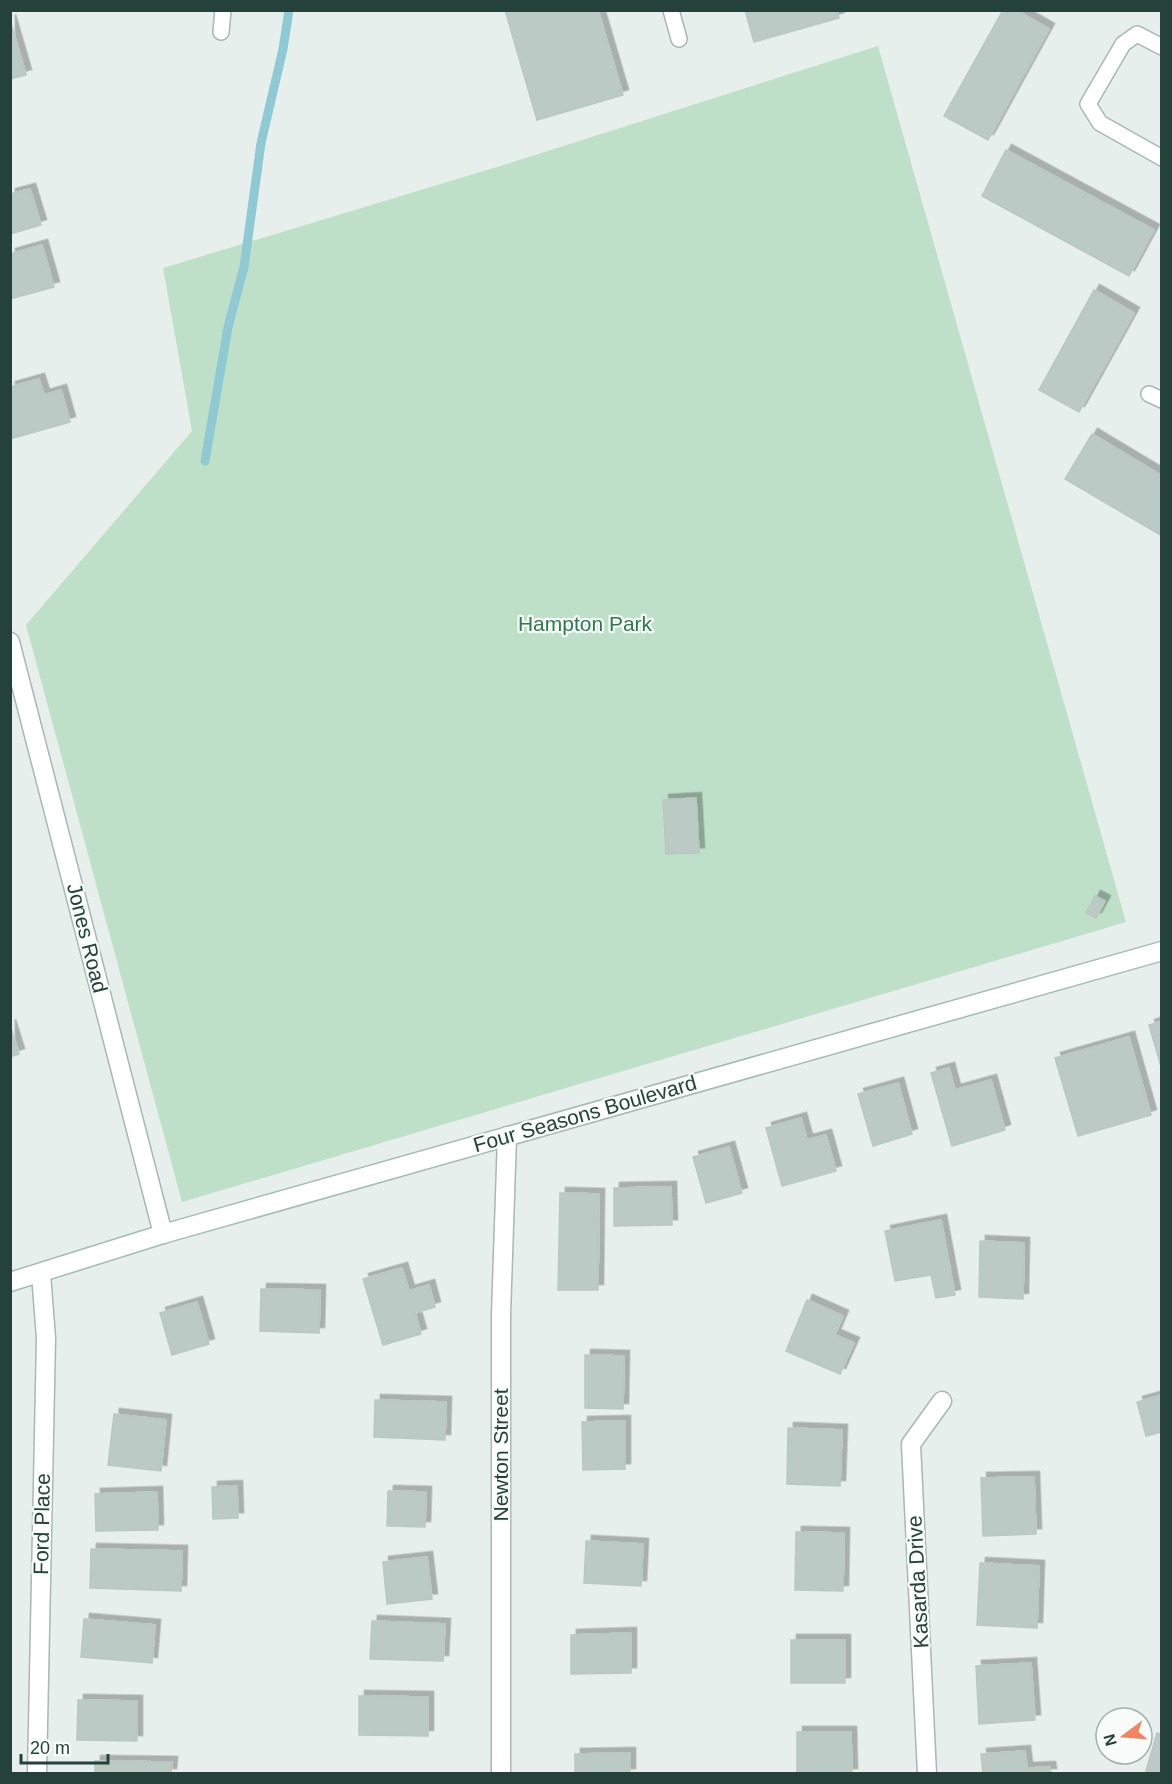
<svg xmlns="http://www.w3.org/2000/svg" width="1172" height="1784" font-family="Helvetica,sans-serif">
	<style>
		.green { fill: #bfe0c8 }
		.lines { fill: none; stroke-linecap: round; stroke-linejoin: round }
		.stream { stroke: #8ec9d4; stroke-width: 9 }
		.building { fill: #bbcac4; stroke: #b8c9c2; stroke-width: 1.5; filter: url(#shadow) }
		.lane-casing { stroke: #a8b8b2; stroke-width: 18 }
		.street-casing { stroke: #a8b8b2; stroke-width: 21 }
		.secondary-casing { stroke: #a4bbb3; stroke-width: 21 }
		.lane { stroke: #fff; stroke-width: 15 }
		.street { stroke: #fff; stroke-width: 18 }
		.secondary { stroke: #fff; stroke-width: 18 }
		.labels { text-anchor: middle; stroke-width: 4.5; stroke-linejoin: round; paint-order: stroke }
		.park-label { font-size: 21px; fill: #2d7a4b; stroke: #f7fbf9 }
		.street-label { font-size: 21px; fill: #24423a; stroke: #f7fbf9 }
	</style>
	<defs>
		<filter id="shadow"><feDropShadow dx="5.5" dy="-5.5" stdDeviation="0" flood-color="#0004"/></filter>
	</defs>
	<rect width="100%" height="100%" fill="#e6efeb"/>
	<path class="green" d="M878 46 1126 922 182 1202 26 625 192 431 163 268 513 162Z"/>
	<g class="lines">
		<path class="stream" d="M205 461 228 327 244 267 261 143 283 49 289 10"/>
	</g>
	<path class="building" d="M505 10H598L623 95 537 120Z
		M745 10H837L839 18 754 42Z
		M1003 10H1016L1049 29 988 140 944 116Z
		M10 20 26 75 10 79Z
		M1006 150 1154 230 1129 276 982 196Z
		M30 189 41 225 10 234V194Z
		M42 245 54 287 10 299V254Z
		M1094 290 1134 313 1079 412 1039 390Z
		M39 379 44 395 61 390 70 422 10 439V387Z
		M1092 434 1162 476V536L1065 479Z
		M696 798 699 853 666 854 663 800Z
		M1095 896 1105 901 1096 918 1086 913Z
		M1162 1021V1070L1149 1025Z
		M10 1025 19 1054 10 1057Z
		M1129 1037 1151 1115 1078 1136 1055 1058Z
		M949 1068 955 1090 991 1080 1005 1130 952 1146 931 1073Z
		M898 1083 912 1134 873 1146 858 1094Z
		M801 1118 807 1140 826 1135 836 1171 782 1186 766 1128Z
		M729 1147 742 1193 706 1203 693 1157Z
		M671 1187 672 1225 614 1226V1188Z
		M560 1193 599 1194 598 1290H558Z
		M941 1220 955 1295 936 1298 931 1275 895 1281 885 1231Z
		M980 1241 1024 1243 1023 1299 979 1297Z
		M402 1268 409 1291 429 1285 435 1307 415 1313 421 1334 383 1345 363 1279Z
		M261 1289 320 1290 319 1333 260 1331Z
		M807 1300 843 1316 835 1335 854 1343 840 1374 786 1351Z
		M197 1302 209 1344 172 1355 160 1313Z
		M585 1355 624 1356 623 1409 585 1408Z
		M1162 1395V1432L1146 1436 1137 1402Z
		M375 1400 446 1402 445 1440 374 1437Z
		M114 1414 166 1420 161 1471 108 1465Z
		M625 1421V1469L583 1470 582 1422Z
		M788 1428 842 1430 840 1486 787 1484Z
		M1034 1477 1036 1534 983 1536 981 1478Z
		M237 1486 238 1518 213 1519 212 1487Z
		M388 1491 426 1492 425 1527 387 1526Z
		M157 1492 158 1530 96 1531 95 1494Z
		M796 1532 844 1533 843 1591 795 1590Z
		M586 1541 643 1544 641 1586 584 1583Z
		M91 1549 182 1551 181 1591 90 1588Z
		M427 1557 432 1599 387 1604 383 1562Z
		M980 1563 1039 1566 1037 1628 977 1625Z
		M84 1619 155 1625 152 1663 81 1657Z
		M372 1621 445 1624 443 1661 370 1659Z
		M631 1633V1673L571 1674V1635Z
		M791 1640H845V1683H791Z
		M1031 1663 1035 1720 979 1724 976 1666Z
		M359 1696 428 1697V1736L359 1735Z
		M78 1700 137 1701V1741L77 1740Z
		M797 1732H851L852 1774H797Z
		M1157 1733 1162 1735V1774H1145Z
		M1025 1751 1027 1768 1050 1767 1051 1774H983L981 1754Z
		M630 1753V1774H575V1754Z
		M95 1761 172 1762 171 1774H95Z"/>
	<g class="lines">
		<defs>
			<path id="lane" d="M671 10 679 39
				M221 32 223 10
				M1162 47 1137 34 1123 44 1088 104 1100 123 1162 158
				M1149 394 1162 400"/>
			<path id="street" d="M10 642 163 1234
				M37 1774 46 1338 41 1274
				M501 1774V1315L507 1136
				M927 1774 911 1444 942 1401"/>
			<path id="secondary" d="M10 1282 163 1234 1162 951"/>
		</defs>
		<use href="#lane" class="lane-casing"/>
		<use href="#street" class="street-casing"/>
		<use href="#secondary" class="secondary-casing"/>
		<use href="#lane" class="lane"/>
		<use href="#street" class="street"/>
		<use href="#secondary" class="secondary"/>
	</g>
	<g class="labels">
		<g class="park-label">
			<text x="585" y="631">Hampton Park</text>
		</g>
		<g class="street-label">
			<text transform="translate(87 938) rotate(76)" y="7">Jones Road</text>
			<text transform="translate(585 1114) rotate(-16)" y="7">Four Seasons Boulevard</text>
			<text transform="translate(501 1455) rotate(-90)" y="7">Newton Street</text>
			<text transform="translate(42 1524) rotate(-89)" y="7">Ford Place</text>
			<text transform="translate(918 1582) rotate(-93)" y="7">Kasarda Drive</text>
		</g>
	</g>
	<rect width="1172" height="1784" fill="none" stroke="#24423a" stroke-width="24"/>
	<g transform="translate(1124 1736) rotate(254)"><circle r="28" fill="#f7fbf9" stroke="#a3b1ad" stroke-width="1.5"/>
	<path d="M0-4.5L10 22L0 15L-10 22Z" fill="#f4845f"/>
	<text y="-9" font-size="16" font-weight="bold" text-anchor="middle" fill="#24423a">N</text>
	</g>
	<path d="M21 1754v9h87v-9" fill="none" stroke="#24423a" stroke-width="3"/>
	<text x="30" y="1754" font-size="18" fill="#24423a" stroke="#f7fbf9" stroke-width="4.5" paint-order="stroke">20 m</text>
</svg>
